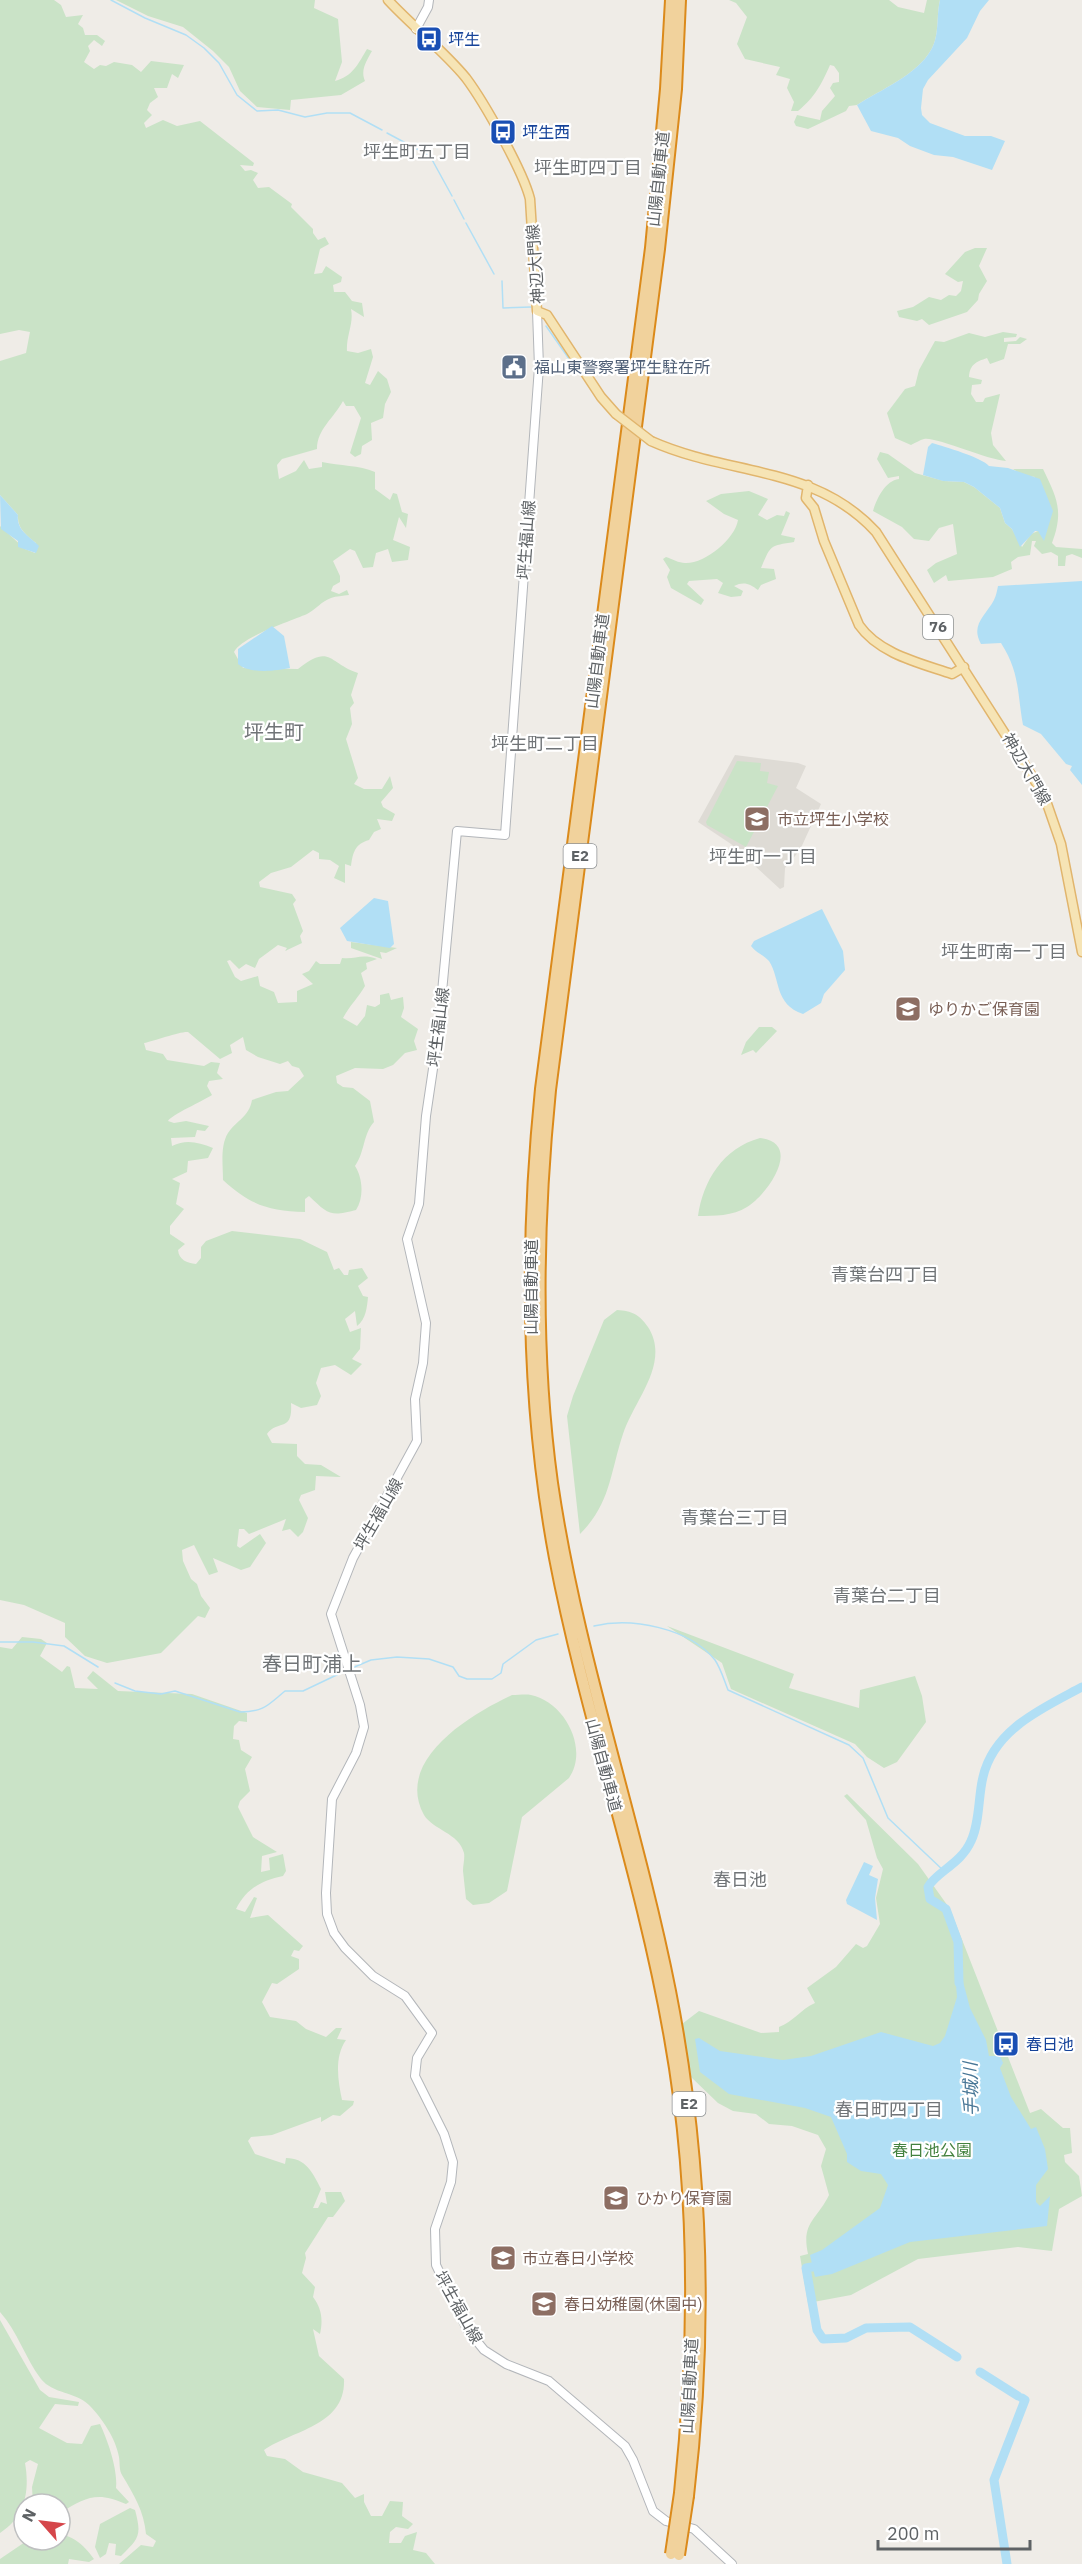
<svg xmlns="http://www.w3.org/2000/svg" width="1082" height="2564" font-family="'IBM Plex Sans','Noto Sans JP',sans-serif">
	<style>
		.education { fill: #dedbd5 }
		.green { fill: #cae3c7 }
		.water { fill: #b1dff5 }
		.lines { fill: none; stroke-linecap: round; stroke-linejoin: round }
		.stream { stroke: #b1dff5; stroke-width: 1.5 }
		.river { stroke: #b1dff5; stroke-width: 9 }
		.secondary-casing { stroke: #b3b6ba; stroke-width: 10 }
		.primary-casing { stroke: #e1b56d; stroke-width: 11 }
		.highway-casing { stroke: #db8a1b; stroke-width: 14 }
		.secondary { stroke: #fff; stroke-width: 8 }
		.primary { stroke: #f6e4b5; stroke-width: 8 }
		.highway { stroke: #f1d29c; stroke-width: 10 }
		.primary-bridge-casing { stroke: #e1b56d; stroke-width: 11; stroke-linecap: butt }
		.highway-bridge-casing { stroke: #db8a1b; stroke-width: 14; stroke-linecap: butt }
		.primary-bridge { stroke: #f6e4b5; stroke-width: 8 }
		.highway-bridge { stroke: #f1d29c; stroke-width: 10 }
		.labels { text-anchor: middle; stroke-width: 4.5; stroke-linejoin: round; paint-order: stroke }
		.shield { fill: #fff; stroke: #8e9193; stroke-width: 1.5 }
		.shield-label { font-size: 15px; font-weight: bold; fill: #5e6265 }
		.transit-label { font-size: 16px; fill: #164399; stroke: #fff; text-anchor: start }
		.street-label { font-size: 16px; fill: #5e6265; stroke: #fff }
		.service-label { font-size: 16px; fill: #4e5e75; stroke: #fff; text-anchor: start }
		.education-label { font-size: 16px; fill: #785e54; stroke: #fff; text-anchor: start }
		.park-label { font-size: 16px; fill: #448240; stroke: #fff }
		.neighbourhood-label { font-size: 18px; fill: #707477; stroke: #fff }
		.water-label { font-size: 18px; font-style: italic; fill: #477696; stroke: #fff }
		.quarter-label { font-size: 20px; fill: #707477; stroke: #fff }
	</style>
	<rect width="100%" height="100%" fill="#efece7"/>
	<path class="education" d="M735 755 798 763 806 766 796 788 821 804 800 850 785 868 784 887 780 889 731 844 698 822Z"/>
	<path class="green" d="M0 0H54L61 5 66 17 83 15 78 24 83 28 85 35H97L105 41 102 46 94 40 88 46 90 51 84 62 94 69 100 65 106 66 114 62 132 65 141 72 151 61 184 65 178 78 172 74 167 88H154L158 97 150 103 147 110 152 115 144 123 146 128 163 120 177 126 200 121 254 163 253 166 240 165 245 171 251 170 258 173 253 180 258 188 269 187 292 204 291 207 313 229V233L318 240 325 237 329 244 320 249 314 274 322 273 326 266 342 277 341 282 333 285 334 292H345L352 301 362 303 364 317 351 309C354 324 346 335 347 351L358 353 371 349 373 357 365 383 370 385 378 371 387 379 391 392 385 404 383 418 371 423 372 440 362 446 361 454 355 457 350 453 361 418 354 406H346L343 401C334 418 317 429 317 449L282 459 277 465 279 479 296 471 304 460 309 469 322 467V462C340 466 359 465 375 472V489L390 500 393 493 397 494 402 512 408 514 406 528 399 517 393 540 410 547 408 560 392 562 388 549 376 553 373 567 363 568 355 551 350 549 333 561 340 576V582L333 586 331 591 339 594 347 590 349 595C343 596 336 596 331 598 322 601 315 610 307 614 291 621 241 637 234 652L243 668 298 669C331 643 328 663 358 673L351 695 354 703 350 708 352 724 346 739 358 778 354 784 364 789H382L390 776 393 788 381 802 383 807 395 814 392 821 377 819 381 829 374 832 369 840C355 844 353 852 351 866L345 864V883L334 878 339 866 330 860 319 859V853L313 850 291 867 271 873 259 882 260 887 292 894 296 900 293 904 303 931 300 936 302 943 285 951 287 948 278 945 259 959 255 968 246 964 239 969 230 960 227 961 235 977 241 981 258 976 260 986 274 992 278 1003 297 1002V991L313 984 302 974 309 971 316 961 320 964H340L342 958C355 960 361 953 377 959L366 963 367 969 361 973 365 986C358 998 350 1005 343 1018L357 1026 365 1016 367 1005 375 1007 380 1004V995L389 993 391 1000 403 997 404 1008 401 1017 418 1029 414 1041 417 1050 405 1053 393 1065 383 1069 355 1068 336 1076 337 1083 343 1087 353 1088 370 1101 374 1122C363 1134 365 1152 355 1166 363 1178 364 1198 356 1210 330 1217 328 1214 309 1196L305 1199V1212C269 1211 250 1205 223 1180 223 1165 220 1146 228 1133 237 1120 249 1117 252 1100L276 1092 288 1091 304 1076 299 1068 292 1066 288 1061 280 1064 258 1057 246 1050 243 1037 230 1045 232 1053 220 1059 188 1032C181 1031 154 1041 144 1043L146 1050 163 1054 167 1060 204 1066 211 1062 220 1063 217 1073 223 1079 209 1081 207 1086 212 1095C203 1101 171 1115 168 1121L174 1123 186 1121 209 1126 205 1131 197 1130 195 1137 171 1138 172 1146C186 1139 198 1142 213 1148L208 1158 188 1161 187 1172 172 1179 180 1183 176 1204 184 1209 170 1226V1234L185 1244 178 1250C179 1260 187 1263 196 1264L201 1258V1247L206 1241 232 1231 300 1239 327 1252 334 1270 339 1268 344 1275H348L349 1270 362 1268 368 1278 358 1286 363 1296 368 1297C367 1307 366 1319 357 1326L355 1311 345 1319 350 1332 361 1328 360 1349 352 1359 362 1364 351 1375 335 1365 321 1368 316 1383 321 1396 317 1405 301 1408 291 1403C293 1433 278 1419 267 1434L272 1443 297 1444V1456L305 1464 321 1465 341 1477 316 1476 315 1490 301 1495 299 1500 308 1518 303 1532 298 1537 290 1529 282 1531 286 1519 249 1534 244 1529H239L237 1546 240 1548 260 1534 266 1543 250 1567 241 1570 213 1558 218 1572 209 1575 194 1545 182 1550 183 1561 191 1579 197 1584 201 1596 210 1608 205 1618 198 1616 161 1653 107 1663 85 1656 65 1637V1623L24 1605 0 1600V526L25 549 35 553 36 543C26 535 17 528 18 515L0 495V361L26 353 30 332 19 330 0 334Z
		M116 0H315L314 8 338 19 342 62 335 81C353 76 358 64 367 49L372 51C367 60 360 70 365 81L341 95 291 100 290 110 257 107 240 91 229 67 213 51 183 27 148 16Z
		M729 0H889L898 7 924 13 927 0H940C936 16 940 35 931 50 917 75 880 90 857 105L849 106 846 111 808 129 796 126 794 122 797 115 820 120 822 111 835 96 830 88 833 83 839 82V73L834 66 830 65C821 85 815 97 798 111H791L794 102 787 88 790 79 776 75 780 67 745 59 737 44 747 17 736 3Z
		M975 248H987L979 266 987 281 979 294 978 300 967 312 929 325 922 319 917 321 899 317 897 311 913 307 929 297 941 300 949 295 956 296 961 291 963 281 958 282 945 274 965 252Z
		M1003 332 1017 334 1016 337 1004 338V342L1016 341 1020 337 1027 339 1020 344H1008L1004 359 990 364 987 358C976 362 970 364 969 377L982 380 981 384 972 385 971 394 976 402H983L985 398 1000 394 991 433 993 445 1006 461C988 460 934 436 924 439 920 440 915 443 911 445L895 438 887 413 905 389 915 386 919 370 935 341 944 342 969 333 985 337Z
		M880 452 888 454 915 473 944 481 964 482 974 487 1000 508 1005 523 1012 529 1022 547 1031 534 1038 531 1035 477 1022 475 1013 469H1043C1057 498 1064 511 1052 543L1056 547 1082 549V558L1072 554 1066 556 1065 566H1058V556L1051 552 1042 554 1034 546 1036 541H1032L1030 555 1018 557 1011 562 1012 569 993 577 948 581 946 575 934 583 927 570 936 563 957 554 953 524 939 528 929 541 914 539 902 527 873 511C877 498 885 481 899 479V476L888 478 877 459Z
		M749 491 768 499 758 515 767 520 777 515 784 516 786 511 790 513 781 535 795 538 794 542C769 546 771 545 761 568L774 569 776 579 761 585 758 590C750 584 744 581 734 586L743 591 741 596 731 597 718 593 723 583 717 579 689 581 687 584 704 600 701 605 671 588 667 577 670 570 663 559 666 557C672 559 679 563 685 563 705 564 735 539 738 520L724 514 706 501 721 494Z
		M737 761 761 763 760 771 769 772 767 783 778 786 746 847 707 825 706 822Z
		M351 942 397 948 386 953 380 952 382 959 351 948Z
		M759 1027H772L777 1031 756 1053 753 1050 741 1055 746 1042Z
		M760 1138C804 1143 767 1195 747 1207 733 1216 714 1216 698 1216 703 1181 723 1148 760 1138Z
		M617 1310C632 1311 639 1314 648 1327 671 1363 634 1400 623 1434 610 1473 611 1503 580 1534L567 1416 573 1396 604 1320Z
		M667 1626 794 1674 789 1688 859 1708 860 1690 915 1676 922 1696 926 1722 897 1762 884 1768 867 1757 855 1744 731 1689 722 1663Z
		M22 1637 41 1639 47 1643 40 1656 62 1672 67 1666 70 1667 75 1688 98 1689 87 1678 93 1671 118 1691 192 1694 247 1713V1722L239 1721 234 1726 233 1739 239 1740 241 1750 252 1757 245 1769 250 1791 240 1801 238 1807 253 1837 277 1852 262 1856 261 1872 270 1870 269 1858 283 1854 286 1871 283 1876C261 1881 247 1888 236 1909L245 1912 254 1897 257 1898 250 1918 268 1915 303 1946 299 1951 294 1950 291 1956 299 1959V1969L277 1984 272 1983 262 2002 270 2017 296 2021 306 2029 326 2037 336 2028H342L337 2039 346 2040C334 2057 338 2081 342 2100L354 2101 353 2105 340 2116 333 2115 321 2122V2117L272 2135 251 2137 248 2141 255 2154 285 2164 286 2158C306 2158 313 2173 321 2189L313 2208H318L321 2202 327 2204 325 2192H341L345 2201 333 2217H328L305 2253 306 2258 302 2273 315 2287 313 2297C322 2309 323 2320 320 2334L313 2329 319 2356 344 2379C346 2426 293 2430 264 2450L267 2456 285 2459 303 2472 342 2483 355 2498 364 2494V2502L371 2516H382L390 2501 403 2502 402 2516 413 2524 408 2529 396 2527 390 2532 389 2543H401L405 2536 417 2532 413 2550 426 2553 435 2564H119L141 2545 153 2547 156 2541 146 2534C144 2511 134 2495 122 2475 119 2470 120 2463 119 2457 116 2439 102 2418 89 2405 76 2392 53 2394 41 2379 25 2358 18 2332 0 2312V1647L12 1649Z
		M512 1695C518 1695 526 1694 531 1695 565 1702 589 1749 569 1778L522 1817 507 1891 489 1903 473 1905 466 1899C465 1890 464 1880 463 1871 463 1865 465 1858 464 1853 459 1833 433 1830 424 1815 394 1760 471 1714 512 1695Z
		M847 1794 918 1864 950 1909 1030 2113 1041 2109 1063 2128H1070L1072 2153 1064 2155 1065 2162 1079 2176 1082 2196 1059 2209 1052 2251 1018 2247 918 2259 851 2295 808 2303 800 2256 808 2254C801 2222 817 2220 829 2195L821 2166 826 2149 818 2135 792 2126 769 2124 756 2114 733 2111 718 2103 691 2077 682 2024 699 2011 761 2033 779 2032V2027C793 2022 801 2009 815 2003L807 1988 836 1967 856 1944 863 1948 867 1946 880 1924 876 1898 883 1869 877 1858 866 1820 844 1796Z
		M0 2320 40 2390 49 2397 79 2402 78 2406 55 2404 39 2428 67 2443 82 2444 91 2426 100 2424C108 2441 118 2470 116 2488L129 2502 126 2504C97 2491 86 2497 60 2513V2504H33L32 2487 38 2464 30 2460 25 2463C30 2491 25 2517 0 2533Z
		M130 2508 135 2510C142 2536 139 2538 121 2556L115 2555 116 2544 109 2543 106 2554 100 2558 95 2547 100 2524Z
		M60 2535C74 2535 86 2548 94 2559L89 2562 69 2559 68 2564H0V2559L28 2540H60Z"/>
	<path class="water" d="M940 0H989L980 11 967 38 928 80 923 89 921 108 922 115 930 123 965 136H991L1005 141 992 170 953 157 934 155 910 146 898 138 871 131 857 105C880 90 917 75 931 50 940 35 936 16 940 0Z
		M932 443C945 447 981 457 989 466L1008 468 1040 479 1053 511 1044 541 1038 531H1035L1020 547 1012 529 1005 523 1000 508 974 487 964 482 943 481 923 475 928 447Z
		M0 495 18 515C16 530 30 537 39 546L36 553 18 547V541L1 529Z
		M1082 581V785L1070 770 1072 766 1066 764 1041 734 1023 725C1017 692 1020 673 1001 643L981 644C970 625 986 615 994 600 996 596 997 591 998 586Z
		M272 626 284 636 290 668C276 671 249 674 238 664V649Z
		M374 898 388 901 394 944 390 948 347 941 340 928Z
		M822 909 843 951 845 970 824 994 821 1003 803 1014C774 1004 781 980 769 961 764 955 756 953 751 946L754 941Z
		M864 1862 873 1866 869 1875 878 1879 875 1898 877 1920 847 1904 846 1900Z
		M955 1973 961 1974 970 2008 986 2040 989 2056H1000L1003 2063 1000 2068 1011 2097 1031 2129 1036 2127 1045 2149 1048 2169 1036 2185V2202L1040 2206 1050 2196 1047 2226 910 2242 832 2274 815 2277 810 2255 822 2250 880 2208 888 2185 881 2174 861 2171 847 2162V2154L831 2117 805 2108 729 2094 700 2072 695 2039 699 2038 720 2051 783 2060 811 2056 881 2032 933 2046 940 2043 945 2036 957 1997Z"/>
	<g class="lines">
		<path class="stream" d="M111 0 145 18 186 35 204 48 219 63 237 95 257 111 278 110 305 117 327 113H350L382 130
			M387 133 430 156 452 196
			M454 200 464 219
			M466 223 494 274
			M502 281 503 308 531 307
			M546 326 574 366
			M594 1626C632 1617 689 1628 715 1660 721 1669 724 1680 728 1690L849 1745 863 1758 888 1818 945 1872
			M0 1642H33L64 1646 98 1667
			M352 1668 371 1660 397 1657 429 1659 453 1667 459 1676 467 1679H492L501 1673 503 1664 536 1640 558 1634
			M115 1683 135 1691 161 1694 175 1691 240 1712C264 1712 268 1705 285 1691H303L345 1671"/>
		<path class="river" d="M959 1983 958 1942 946 1909 930 1899 928 1887C936 1872 961 1864 971 1841 980 1822 978 1797 983 1777 994 1729 1043 1708 1082 1687
			M824 2265 806 2268 817 2330 823 2339 846 2338 866 2328 910 2327 957 2357
			M980 2372 1018 2396
			M1007 2564 994 2480 1025 2400 1022 2398"/>
		<defs>
			<path id="secondary" d="M416 29 428 7 429 0
				M537 311 539 367 505 835 457 831 438 1035 426 1116 419 1204 407 1239 426 1323 423 1363 415 1399 417 1441 353 1558 331 1614 360 1705 364 1727 356 1753 332 1799 326 1893 327 1914 334 1933 345 1948 373 1976 405 1996 432 2033 417 2058 415 2076 444 2134 453 2162 451 2182 435 2229 436 2265 467 2329 484 2350 506 2364 549 2381 625 2446 633 2460 653 2511 666 2521 694 2529 732 2564"/>
			<path id="primary" d="M388 0C411 25 445 52 466 78 484 102 523 171 530 199L537 311 547 315 601 397 616 414
				M651 441C729 476 815 465 876 532L1044 795 1061 844 1082 952
				M808 485 806 498 814 508 824 541 859 625C879 654 920 663 952 674L964 667"/>
			<path id="highway" d="M671 0 666 89 651 248 541 1089C525 1246 526 1403 555 1558 586 1720 642 1876 670 2038 697 2189 696 2341 680 2493
				M680 0 676 89 659 249 550 1090C537 1221 534 1352 552 1483 577 1655 636 1820 670 1991 703 2159 708 2326 688 2496"/>
		</defs>
		<use href="#secondary" class="secondary-casing"/>
		<use href="#primary" class="primary-casing"/>
		<use href="#highway" class="highway-casing"/>
		<use href="#secondary" class="secondary"/>
		<use href="#primary" class="primary"/>
		<use href="#highway" class="highway"/>
		<defs>
			<path id="primary-bridge" d="M616 414 651 441"/>
			<path id="highway-bridge" d="M671 2554 680 2493
				M679 2555 688 2496"/>
		</defs>
		<use href="#primary-bridge" class="primary-bridge-casing"/>
		<use href="#highway-bridge" class="highway-bridge-casing"/>
		<use href="#primary-bridge" class="primary-bridge"/>
		<use href="#highway-bridge" class="highway-bridge"/>
	</g>
	<defs>
		<symbol id="bus-square" viewBox="-11 -11 22 22"><rect x="-9" y="-9" width="18" height="18" rx="4" fill="#1a4fb4" stroke="#fff"/><path d="M-5-6H5V4H4V6H2V4H-2V6H-4V4H-5ZM-3.5-4V0h7V-4ZM-3.5 1.2v1.5H-2V1.2ZM2 1.2v1.5H3.5V1.2Z" fill="#fff"/></symbol>
		<symbol id="civic-square" viewBox="-11 -11 22 22"><rect x="-9" y="-9" width="18" height="18" rx="4" fill="#5c6f8a" stroke="#fff"/><path d="M-.6-6.5H3V-4.5H.6V-3L4-1V1h2V6H-6V1h2V-1L-.6-3ZM-1.2 2.5V6h2.4V2.5Z" fill="#fff"/></symbol>
		<symbol id="school-square" viewBox="-11 -11 22 22"><rect x="-9" y="-9" width="18" height="18" rx="4" fill="#8d6e63" stroke="#fff"/><path d="M0-5L7-2L0 1L-7-2ZM-4 1L0 2.5L4 1V4Q0 6-4 4Z" fill="#fff"/></symbol>
	</defs>
	<g fill-rule="evenodd">
		<use href="#bus-square" x="414" y="24" width="30" height="30"/>
		<use href="#bus-square" x="488" y="117" width="30" height="30"/>
		<use href="#civic-square" x="499" y="352" width="30" height="30"/>
		<use href="#school-square" x="742" y="804" width="30" height="30"/>
		<use href="#school-square" x="893" y="994" width="30" height="30"/>
		<use href="#bus-square" x="991" y="2029" width="30" height="30"/>
		<use href="#school-square" x="601" y="2183" width="30" height="30"/>
		<use href="#school-square" x="488" y="2243" width="30" height="30"/>
		<use href="#school-square" x="529" y="2289" width="30" height="30"/>
	</g>
	<g class="labels">
		<g class="shield">
			<rect x="923" y="615" width="30" height="24" rx="4.5"/>
			<rect x="563.5" y="844" width="33" height="24" rx="4.5"/>
			<rect x="672.5" y="2092" width="33" height="24" rx="4.5"/>
		</g>
		<g class="shield-label">
			<text x="938" y="632">76</text>
			<text x="580" y="861">E2</text>
			<text x="689" y="2109">E2</text>
		</g>
		<g class="transit-label">
			<text x="448" y="45">坪生</text>
			<text x="522" y="138">坪生西</text>
			<text x="1026" y="2050">春日池</text>
		</g>
		<g class="street-label">
			<text transform="translate(658 179) rotate(-84)" y="6">山陽自動車道</text>
			<text transform="translate(535 264) rotate(-94)" y="6">神辺大門線</text>
			<text transform="translate(526 540) rotate(-86)" y="6">坪生福山線</text>
			<text transform="translate(597 661) rotate(-83)" y="6">山陽自動車道</text>
			<text transform="translate(1027 769) rotate(60)" y="6">神辺大門線</text>
			<text transform="translate(438 1027) rotate(-83)" y="6">坪生福山線</text>
			<text transform="translate(531 1287) rotate(-90)" y="6">山陽自動車道</text>
			<text transform="translate(378 1514) rotate(-60)" y="6">坪生福山線</text>
			<text transform="translate(604 1765) rotate(75)" y="6">山陽自動車道</text>
			<text transform="translate(459 2307) rotate(61)" y="6">坪生福山線</text>
			<text transform="translate(689 2386) rotate(-87)" y="6">山陽自動車道</text>
		</g>
		<g class="service-label">
			<text x="534" y="373">福山東警察署坪生駐在所</text>
		</g>
		<g class="education-label">
			<text x="777" y="825">市立坪生小学校</text>
			<text x="928" y="1015">ゆりかご保育園</text>
			<text x="636" y="2204">ひかり保育園</text>
			<text x="522" y="2264">市立春日小学校</text>
			<text x="564" y="2310">春日幼稚園(休園中)</text>
		</g>
		<g class="park-label">
			<text x="932" y="2156">春日池公園</text>
		</g>
		<g class="neighbourhood-label">
			<text x="417" y="158">坪生町五丁目</text>
			<text x="588" y="174">坪生町四丁目</text>
			<text x="545" y="750">坪生町二丁目</text>
			<text x="763" y="863">坪生町一丁目</text>
			<text x="1004" y="958">坪生町南一丁目</text>
			<text x="885" y="1281">青葉台四丁目</text>
			<text x="735" y="1524">青葉台三丁目</text>
			<text x="887" y="1602">青葉台二丁目</text>
			<text x="740" y="1886">春日池</text>
			<text x="889" y="2116">春日町四丁目</text>
		</g>
		<g class="water-label">
			<text transform="translate(971 2089) rotate(-91)" y="6">手城川</text>
		</g>
		<g class="quarter-label">
			<text x="274" y="739">坪生町</text>
			<text x="312" y="1671">春日町浦上</text>
		</g>
	</g>
	<g transform="translate(42 2522) rotate(298)"><circle r="28" fill="#ffffff" stroke="#bfc0c1" stroke-width="1.5"/>
	<path d="M0-4.5L10 22L0 15L-10 22Z" fill="#d5464a"/>
	<text y="-9" font-size="16" font-weight="bold" text-anchor="middle" fill="#5e6265">N</text>
	</g>
	<path d="M878 2540v9h152v-9" fill="none" stroke="#5e6265" stroke-width="3"/>
	<text x="887" y="2540" font-size="18" fill="#5e6265" stroke="#ffffff" stroke-width="4.5" paint-order="stroke">200 m</text>
</svg>
